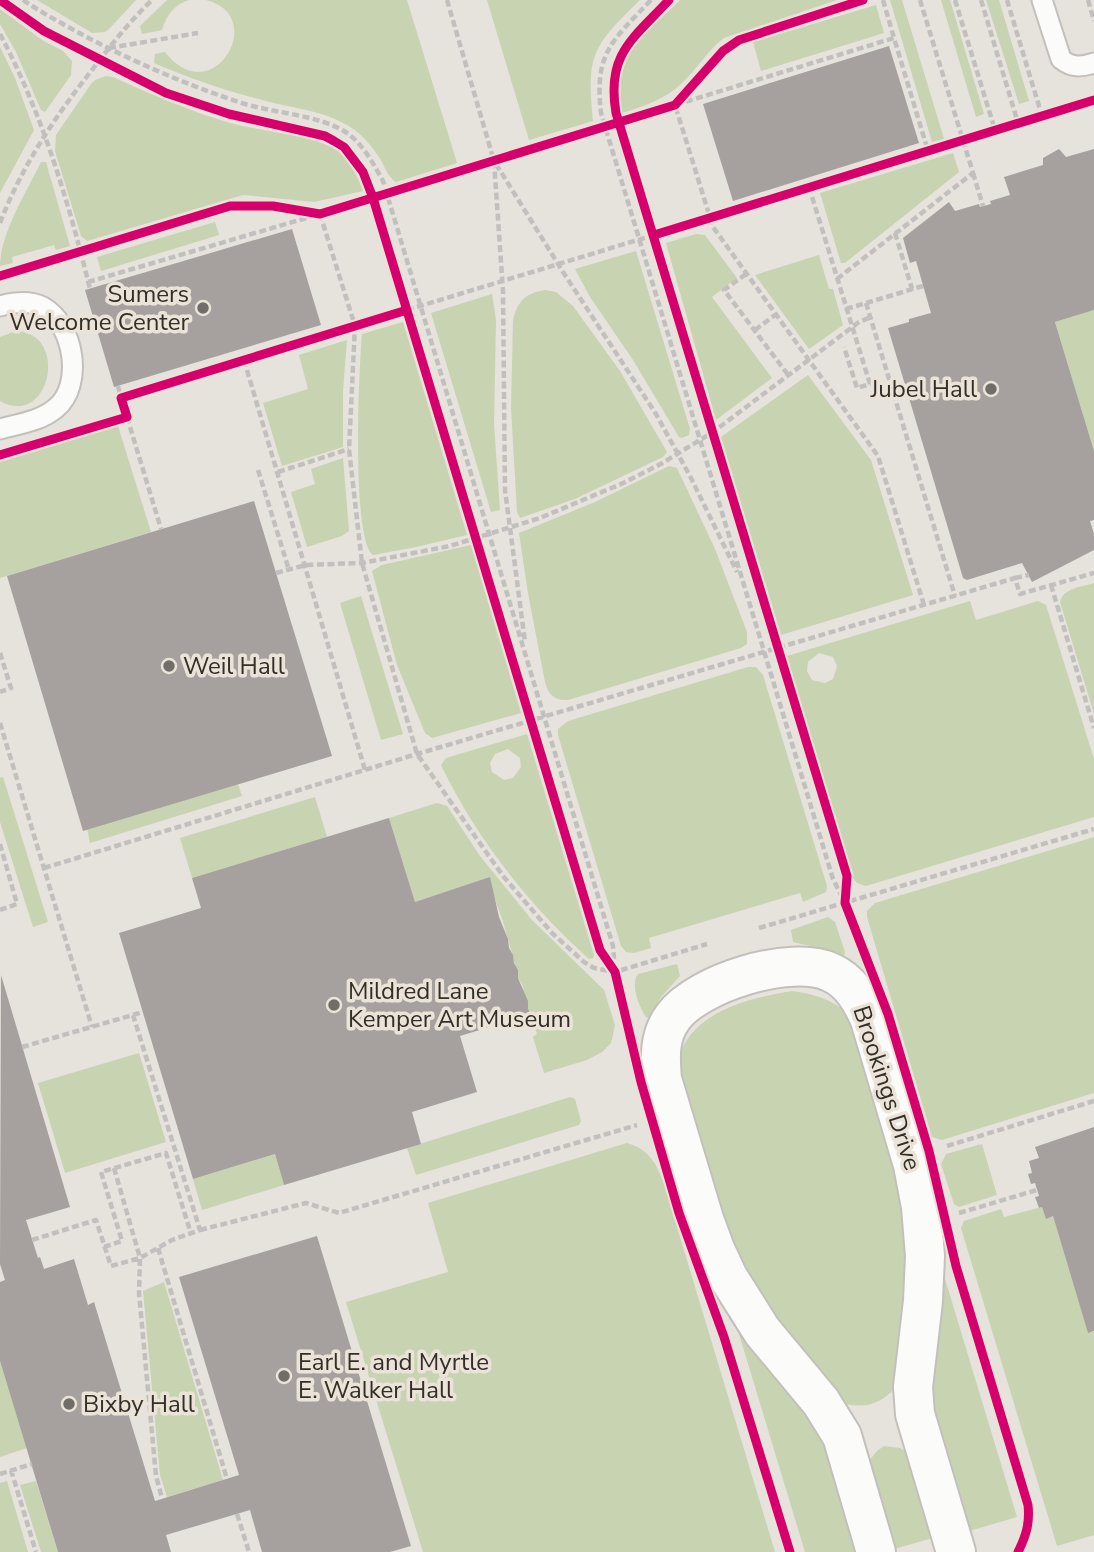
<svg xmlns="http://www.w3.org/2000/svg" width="1094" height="1552" font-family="'Nunito Sans',sans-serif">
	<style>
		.green { fill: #c8d3b2; fill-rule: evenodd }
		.building { fill: #a6a19e }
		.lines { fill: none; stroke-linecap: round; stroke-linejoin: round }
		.lane-casing { stroke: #c3c0bc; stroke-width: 23 }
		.street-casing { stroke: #c3c0bc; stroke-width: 42 }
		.path { stroke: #c2c0be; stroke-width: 4.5; stroke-dasharray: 7 3.5; stroke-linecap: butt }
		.lane { stroke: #fbfbfa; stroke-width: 19 }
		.street { stroke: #fbfbfa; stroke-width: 38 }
		.cycleway-casing { stroke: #ebe3d7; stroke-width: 13 }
		.cycleway { stroke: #d6006c; stroke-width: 9 }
		.poi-dot { fill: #716e69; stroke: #ebe3d7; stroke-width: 2.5 }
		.labels { text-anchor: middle; stroke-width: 7; stroke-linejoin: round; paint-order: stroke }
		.poi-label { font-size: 24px; fill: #322f2b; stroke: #ebe3d7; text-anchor: start }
		.street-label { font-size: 24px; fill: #322f2b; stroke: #ebe3d7 }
	</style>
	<rect width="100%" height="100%" fill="#e6e2dc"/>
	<path class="green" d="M37 0H136L109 29 105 32 92 33Z
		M167 0H189C174 5 167 14 162 30L142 34 140 26Z
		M206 0H407L457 163 396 182C388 177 385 168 381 160 371 145 360 131 343 123 320 110 291 108 266 101 227 91 190 79 154 63L155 54 165 52C212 113 270 16 206 0Z
		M487 0H640C593 46 586 54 593 121L529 140Z
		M680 0H837L724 38C707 51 697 69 682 83 664 100 644 106 622 113 619 98 617 78 623 63 632 42 663 17 680 0Z
		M890 0H902L944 139 932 142Z
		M941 0H950L984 114 976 117Z
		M986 0H999L1029 101 1019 104Z
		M876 5 884 33 761 71 753 42Z
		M0 9 42 40 63 51 72 61 71 75 45 112 41 110 16 52 0 24Z
		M0 47 15 78 34 130 0 193Z
		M106 76 113 77C152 95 192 112 234 124 261 131 310 135 333 148 349 157 357 175 363 191L314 202 243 195 87 241 81 236 55 151 56 135 91 84 95 80Z
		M953 153 959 172 845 263H841L820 193Z
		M41 162H46L70 246 56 250 54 245 12 257 13 263 0 266C0 234 27 191 41 162Z
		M215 222 219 235 101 271 97 257Z
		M696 234 705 235 737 278 712 297 772 378 716 420 666 243Z
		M636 251 690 429 689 435 682 438 679 437 633 360 590 297 575 269Z
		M819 255 829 289H833L843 325 809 349 755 275Z
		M545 290 556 292 573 306 620 371 667 452 663 457 575 499 520 518 517 512 511 408 513 321C517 302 525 293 545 290Z
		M492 294 496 320 494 424 500 510 491 512 431 313Z
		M1094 310V451L1055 322Z
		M403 322 467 535 416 547 373 555C351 539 359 366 362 334Z
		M16 331C70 333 50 429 0 401V337Z
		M347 340 343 391V447L282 466 263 403 308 389 299 355Z
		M808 375 871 460 913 595 781 635 721 437Z
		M118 426 151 532 0 578V462Z
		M343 458 349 531 342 536 307 547 291 492 315 484 311 469Z
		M669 466 677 468 715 549 747 632V644L741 648 568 700C554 701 548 694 545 682L528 593 519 533 595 502Z
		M471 545 521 713 432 738 425 733 397 665 372 571 382 565Z
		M1094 583V714L1060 602C1063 588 1082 587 1094 583Z
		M361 596 403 734 381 740 340 603Z
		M970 601 976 620 1038 601 1046 605 1094 759V817L866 886 857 883 853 878 787 656ZM819 653 833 657 837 666 833 679 825 683 812 680 807 671 808 662Z
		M748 667H756L763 675 827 886 826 892 803 902 800 893 649 938 651 948 634 953 626 952 621 946 558 735V729L568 721Z
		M527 734 594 955 593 958 589 959C529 905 476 838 441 765L446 758ZM508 749 520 758 521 767 513 778 504 780 492 772 490 763 495 754Z
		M3 777 48 922 33 927 0 822V778Z
		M238 784 242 796 90 843 87 829Z
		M315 797 327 837 192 878 180 838Z
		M437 803 447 806 480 856 532 920 604 990 615 1025 611 1043 602 1052 587 1060 544 1073 533 1037 537 1034C535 1025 531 1017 527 1009 524 1001 524 994 523 987 522 983 519 980 518 977 514 959 509 943 504 925 500 910 491 894 490 878L415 902 389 818Z
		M1094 837V1093L942 1140 932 1137 867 917V911L875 903Z
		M828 917 835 922 845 952 843 961 827 950 793 942 791 930Z
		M677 964 680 976 661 997 649 1019 645 1016C639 1005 630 985 638 974Z
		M792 991C814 994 832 999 848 1014L902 1175 911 1239 896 1387C878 1408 857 1410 832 1399L735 1265 677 1061C692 1011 746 999 792 991Z
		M139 1053 166 1142 65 1173 38 1083Z
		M570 1097 575 1099 581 1121 579 1125 416 1175 407 1148Z
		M627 1143C649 1149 657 1164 664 1184L775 1552H423L346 1302 448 1272 428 1203Z
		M982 1144 997 1195 959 1207 954 1204 941 1164 946 1154Z
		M275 1154 284 1185 202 1210 193 1179Z
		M1042 1207 1046 1218 1053 1216 1088 1332H1094V1535L1057 1546 961 1228 964 1221 1001 1209 1004 1217Z
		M942 1269 1017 1517 966 1532 928 1407Z
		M164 1282 223 1480 167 1497 160 1475 143 1291Z
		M740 1328 820 1424 861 1552H805L739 1334Z
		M0 1361 27 1448 0 1457Z
		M884 1446 900 1448 908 1453 936 1537 891 1550 868 1462 877 1451Z
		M7 1481 28 1552H0V1483Z
		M36 1481 58 1552H41L20 1485Z"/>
	<path class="building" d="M889 46 919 143 733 201 703 104Z
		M1059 149 1066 157 1094 149V310L1055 322 1094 451V520L1090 521 1094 534V550L1032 582 1022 563 967 580 963 578 888 328 909 322V319L931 313 916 261 910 263 903 238 949 202 955 211 979 204 980 207 991 204 990 201 1010 195 1004 177 1043 165V158Z
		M292 229 321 325 114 387 85 290Z
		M254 501 332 756 83 831 7 576Z
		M389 818 415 902 490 877 499 917 508 939 509 948 513 955 514 963 518 970V978L528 1001V1009L532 1016 528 1019 526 1016 460 1036 477 1092 412 1112 421 1144 284 1185 275 1154 193 1179 119 933 201 908 192 878Z
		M1 975 70 1207 26 1220 38 1258 40 1257 44 1269 74 1259 88 1305 94 1302 155 1501 239 1475 179 1277 317 1236 411 1546 390 1552H262L250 1510 166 1535 171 1552H58L0 1361V1282L5 1280 0 1264Z
		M1094 1127V1331L1088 1333 1053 1216 1046 1219 1042 1207 1039 1208 1035 1197 1039 1196 1035 1183 1031 1184 1028 1174 1032 1173 1029 1161 1039 1158 1035 1147Z"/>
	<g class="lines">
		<defs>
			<path id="lane" d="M1042 0 1061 59C1072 68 1081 67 1094 63
				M0 306C14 302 29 300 43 307 74 324 84 385 56 408 41 421 19 424 0 429"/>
			<path id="street" d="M876 1552 842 1436 821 1402 762 1331 728 1277 715 1249 704 1219 662 1079C660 1056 659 1036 673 1017 698 983 791 954 830 972 851 981 862 1001 870 1020L913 1165 921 1207 925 1256 923 1301 913 1387 915 1414 956 1552"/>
		</defs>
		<use href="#lane" class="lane-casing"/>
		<use href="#street" class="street-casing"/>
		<path class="path" d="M23 0C42 13 63 24 83 35 136 63 189 86 245 104 275 113 317 115 344 131 362 142 373 163 383 181L613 946 615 972
			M447 0 494 161 503 291 505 490 525 642
			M651 0C612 41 594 53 601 113L833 879 845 903
			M883 0 894 38
			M955 0 995 130
			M981 0 1018 123
			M1007 0 1042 116
			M1088 0 1094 21
			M0 34C42 113 69 203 90 289
			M109 48 198 33
			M496 164 563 272 656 414 691 478 737 572
			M973 173 983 206
			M809 187 870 384 857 388 844 347
			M0 223C22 166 54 118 92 70 111 45 130 21 152 0
			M895 233 912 289
			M746 274 724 290 789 376
			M837 279 973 173 920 0
			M88 282 320 214 355 326 349 449 362 563 417 754 503 876 552 933 584 962 594 968 615 972 707 944
			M866 303 955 596
			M846 309 923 286
			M407 310 654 235
			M755 330 775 315
			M244 360 365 770
			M118 386 121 398
			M127 417 161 529
			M258 470 289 570
			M278 472 349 449
			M276 573 306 565 362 563 450 546 540 518 621 484 659 465 713 432 859 322 871 317
			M1015 578 1029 575
			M1051 585 1094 728
			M924 605 878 456 713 227 675 105 894 38 928 151
			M0 653 11 688 0 692
			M0 723 92 1027
			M0 844 17 904 0 910
			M44 868 417 754 1015 578 1020 594 1094 573
			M759 928 1094 829
			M22 1047 143 1012
			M947 1146 1094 1101
			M114 1168 140 1258 139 1293 156 1476 162 1498
			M959 1213 1037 1190
			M200 1230 306 1203 339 1213 637 1125
			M32 1240 96 1220 111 1266 140 1258 172 1240 200 1230 133 1015
			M104 1247 122 1241 101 1172 166 1153 191 1234
			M158 1248 227 1479
			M11 1470 36 1552
			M0 1474 32 1464
			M237 1514 249 1552"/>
		<use href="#lane" class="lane"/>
		<use href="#street" class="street"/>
		<defs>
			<path id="cycleway" d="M0 0 44 31 166 93 229 114 325 136 334 141 344 147 363 172 373 198 600 950 615 972 641 1082 679 1213 724 1337 790 1552
				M669 0C633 39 606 54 616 113L847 876 845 903 888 1014 929 1151 956 1266 1028 1505C1030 1523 1026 1536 1018 1552
				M654 235 1094 100
				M0 276 230 206H273L320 214 675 105 723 51 739 40 863 0
				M0 455 127 417 121 398 407 310"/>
		</defs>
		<use href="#cycleway" class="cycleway-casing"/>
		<use href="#cycleway" class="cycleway"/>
	</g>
	<g class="poi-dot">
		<circle cx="203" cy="308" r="7"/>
		<circle cx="991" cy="389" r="7"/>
		<circle cx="169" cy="666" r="7"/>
		<circle cx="334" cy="1005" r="7"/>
		<circle cx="284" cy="1376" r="7"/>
		<circle cx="69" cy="1404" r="7"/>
	</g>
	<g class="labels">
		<g class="poi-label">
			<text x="189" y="302" text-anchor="end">Sumers<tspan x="189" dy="28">Welcome Center</tspan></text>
			<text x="977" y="397" text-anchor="end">Jubel Hall</text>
			<text x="183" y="674">Weil Hall</text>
			<text x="348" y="999">Mildred Lane<tspan x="348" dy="28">Kemper Art Museum</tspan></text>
			<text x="298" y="1370">Earl E. and Myrtle<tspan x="298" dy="28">E. Walker Hall</tspan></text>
			<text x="83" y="1412">Bixby Hall</text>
		</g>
		<g class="street-label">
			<text transform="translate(887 1088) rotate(72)" y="8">Brookings Drive</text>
		</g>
	</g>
</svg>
